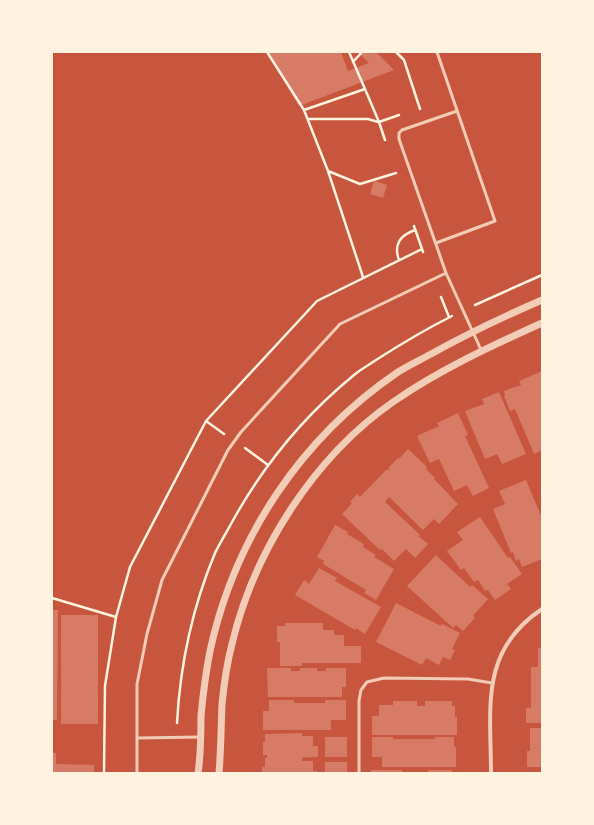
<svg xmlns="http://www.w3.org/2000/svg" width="594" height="825" font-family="Lato,sans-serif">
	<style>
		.building { fill: #d67c66 }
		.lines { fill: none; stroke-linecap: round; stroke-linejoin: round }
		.path { stroke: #fff3e0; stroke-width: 2.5 }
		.service { stroke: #f1ccb7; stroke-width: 3 }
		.minor { stroke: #f1ccb7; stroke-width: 4 }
		.tertiary { stroke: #f1ccb7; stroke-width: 7 }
	</style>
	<rect width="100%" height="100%" fill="#c8553d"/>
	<path class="building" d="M267 52H341L348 71 369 63 358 52H376L394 70 299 106Z
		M374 181 387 185 383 198 370 194Z
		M542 371V450L534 454 515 409 510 411 504 396 505 395 504 391 521 385 519 381Z
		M499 392 526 454 502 464 497 454 485 459 465 411 484 404 482 399Z
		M458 413 468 435 465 436 489 488 473 496 467 485 454 491 439 459 430 463 417 436 439 426 437 423Z
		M408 449 427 467 426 469 435 478 434 479 458 504 439 524 434 519 423 530 389 497 385 502 420 535 418 536 428 544 415 558 406 549 394 561 382 549 380 550 342 514 352 503 350 502 357 494 360 497 387 469 388 470 390 469 388 468 398 458 399 459Z
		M526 480 542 518V559L522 567 519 559 516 561 513 552 511 553 493 509 505 504 499 491Z
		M480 517 508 558 510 557 522 574 507 584 511 589 495 600 488 590 485 591 478 580 474 582 464 568 461 570 447 551 463 540 457 532Z
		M335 525 348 532 347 534 364 544 363 547 376 555 374 557 394 569 376 600 364 593 366 590 323 564 324 561 317 557Z
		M436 555 470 587 472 585 488 599 473 616 475 618 463 631 456 625 453 628 407 586Z
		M319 568 337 578 335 581 381 607 365 634 356 628 355 630 295 595 304 580 309 584Z
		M396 603 441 626 442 624 460 633 452 649 455 650 450 660 443 657 439 665 426 658 422 665 376 642Z
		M52 610H58L57 720H52Z
		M61 615H98V724H61Z
		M285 623H323V630H334V635H344V646H361V663H302V666H280V642H277V626H285Z
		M538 648H542V723H526V708H531V667H538Z
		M267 668H291V671H300V668H317V671H326V668H346V687H342V697H268Z
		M269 700H294V703H325V700H346V720H331V730H263V711H269Z
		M393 701H417V706H425V701H452V706H455V717H457V735H372V716H379V705H393Z
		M530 728H542V767H527V751H530Z
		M302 733V736H313V746H318V757L295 758H302V761H313V771H318V773H262V767H265V758H267V755H263V742H265V734Z
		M325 737H347V757H325Z
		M372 737H393V739H435V737H454V747H456V767H382V757H372Z
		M52 753H56V764L94 765V773H52Z
		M325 762H347V773H325Z
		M371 770H402V773H371Z
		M428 770H452V773H428Z"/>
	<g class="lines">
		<path class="path" d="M267 52 304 110
			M349 52 365 89
			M396 52 404 60 420 109
			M353 62 362 52
			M308 119H368L378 122
			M385 140 379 122 399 115
			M328 171 360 184 396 173
			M414 226 422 249
			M399 260C393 244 401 235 415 230
			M363 277 328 171 304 110 365 89 379 122
			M441 297 449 317
			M475 305 542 275
			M206 421 224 434
			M245 448 268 465
			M52 598 116 617
			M177 723C180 666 193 606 215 553 220 543 226 533 231 524 262 467 304 416 354 375 361 369 369 365 376 360 401 344 426 329 452 316
			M104 773 105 686 116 617 130 567 206 421 317 301 422 249 423 252"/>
		<path class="service" d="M457 111 402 130 399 133V139L446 273 482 352
			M436 243 495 221 437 52
			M137 738V684L147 634 162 580 228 450 241 432 340 324 446 273
			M137 773V738L201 737
			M359 773V701L361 690 367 682 384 678 468 679 492 683"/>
		<path class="minor" d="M491 773C491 708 479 651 542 609"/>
		<path class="tertiary" d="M198 773C201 754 201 735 201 716 203 694 206 672 210 651 235 537 301 438 398 372 409 365 420 360 431 354 467 334 505 316 542 300
			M219 773C221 750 221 727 222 704 224 684 227 663 232 644 254 551 314 457 393 402 439 370 491 346 542 323"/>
	</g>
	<rect width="594" height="825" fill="none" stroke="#fff3e0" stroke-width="106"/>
</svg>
